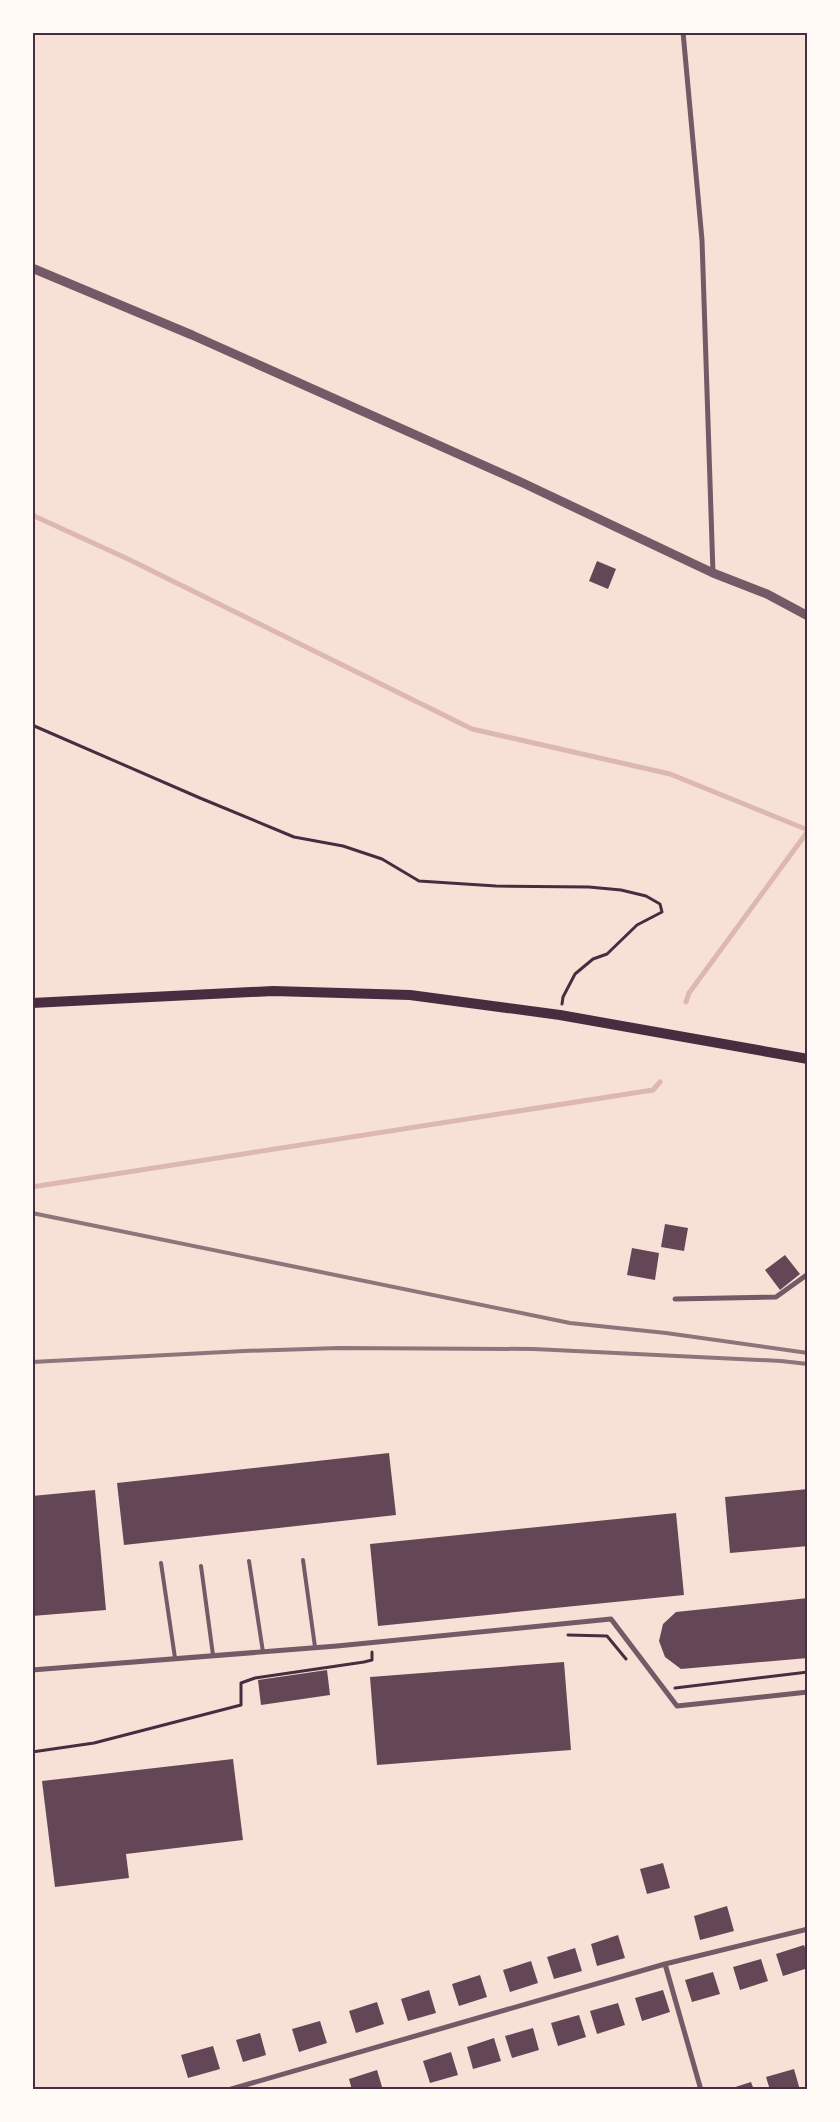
<svg xmlns="http://www.w3.org/2000/svg" width="840" height="2122" font-family="'DejaVu Sans',sans-serif">
	<style>
		.lines { fill: none; stroke-linecap: round; stroke-linejoin: round }
		.stream { stroke: #dcb8b0; stroke-width: 5 }
		.building { fill: #644757 }
		.path { stroke: #4a2c40; stroke-width: 3 }
		.service { stroke: #755966; stroke-width: 4 }
		.minor { stroke: #755966; stroke-width: 5 }
		.tertiary { stroke: #755966; stroke-width: 9 }
		.secondary { stroke: #4a2c40; stroke-width: 10 }
		.rail { stroke: #8f747c; stroke-width: 4 }
		.neatline { fill: none; stroke: #4a2c40; stroke-width: 2 }
	</style>
	<rect width="100%" height="100%" fill="#f7e1d7"/>
	<g class="lines">
		<path class="stream" d="M32 515 128 559 472 729 670 774 808 830
			M686 1002 689 993 808 831
			M32 1187 653 1090 660 1082"/>
	</g>
	<path class="building" d="M597 561 616 569 608 589 589 581Z
		M665 1224 688 1228 684 1251 661 1247Z
		M632 1248 659 1253 655 1280 627 1275Z
		M785 1255 800 1274 780 1290 765 1270Z
		M389 1453 396 1515 124 1545 117 1483Z
		M808 1489V1546L730 1553 725 1497Z
		M95 1490 106 1610 32 1616V1496Z
		M676 1513 684 1595 378 1626 370 1544Z
		M808 1598V1658L681 1669 665 1657 659 1641 663 1624 676 1612Z
		M564 1662 571 1750 377 1765 370 1677Z
		M327 1670 330 1695 261 1705 258 1680Z
		M233 1759 243 1840 126 1854 129 1878 55 1887 42 1781Z
		M663 1863 670 1888 647 1894 640 1869Z
		M727 1906 734 1931 700 1940 694 1916Z
		M618 1935 625 1958 597 1966 591 1944Z
		M804 1945 808 1956V1968L783 1976 776 1954Z
		M575 1948 582 1971 554 1979 547 1957Z
		M761 1959 768 1981 740 1990 733 1967Z
		M531 1961 538 1983 510 1992 503 1970Z
		M713 1972 720 1994 692 2002 685 1980Z
		M480 1975 487 1997 459 2006 452 1984Z
		M429 1990 436 2013 408 2021 401 1999Z
		M663 1990 670 2012 642 2021 635 1998Z
		M377 2002 384 2024 356 2033 349 2011Z
		M618 2003 625 2025 597 2034 590 2011Z
		M579 2015 586 2037 558 2046 551 2023Z
		M320 2021 327 2043 299 2052 292 2029Z
		M533 2028 539 2050 512 2058 505 2036Z
		M260 2033 266 2055 243 2062 236 2040Z
		M494 2038 501 2061 473 2069 467 2047Z
		M213 2046 220 2069 188 2078 181 2055Z
		M451 2052 458 2075 430 2083 423 2061Z
		M794 2069 800 2090H770L766 2077Z
		M377 2070 383 2090H352L349 2079Z
		M751 2082 754 2090H729V2089Z"/>
	<g class="lines">
		<path class="path" d="M32 725 200 798 294 837 343 846 382 859 419 881 496 886 589 887 621 890 646 896 660 904 662 912 637 925 607 954 593 959 575 974 563 997 562 1004
			M568 1635 607 1636 626 1659
			M675 1688 808 1672
			M32 1752 94 1743 241 1705V1683L255 1678 364 1662 372 1660V1652"/>
		<path class="service" d="M303 1560 315 1647
			M249 1561 263 1652
			M161 1563 175 1658
			M201 1566 213 1655"/>
		<path class="minor" d="M683 32 702 240 713 573
			M675 1299 776 1297 808 1274
			M32 1670 337 1646 611 1619 677 1706 808 1692
			M665 1964 701 2090
			M228 2090 665 1964 808 1929"/>
		<path class="tertiary" d="M32 268 192 335 523 483 713 573 767 594 808 616"/>
		<path class="secondary" d="M32 1003 273 991 410 995 560 1015 808 1059"/>
		<path class="rail" d="M32 1213 570 1323 666 1333 808 1353
			M32 1362 244 1351 339 1348 534 1349 781 1361 808 1364"/>
	</g>
	<rect width="840" height="2122" fill="none" stroke="#fffaf5" stroke-width="68"/>
	<rect x="34" y="34" width="772" height="2054" class="neatline"/>
</svg>
